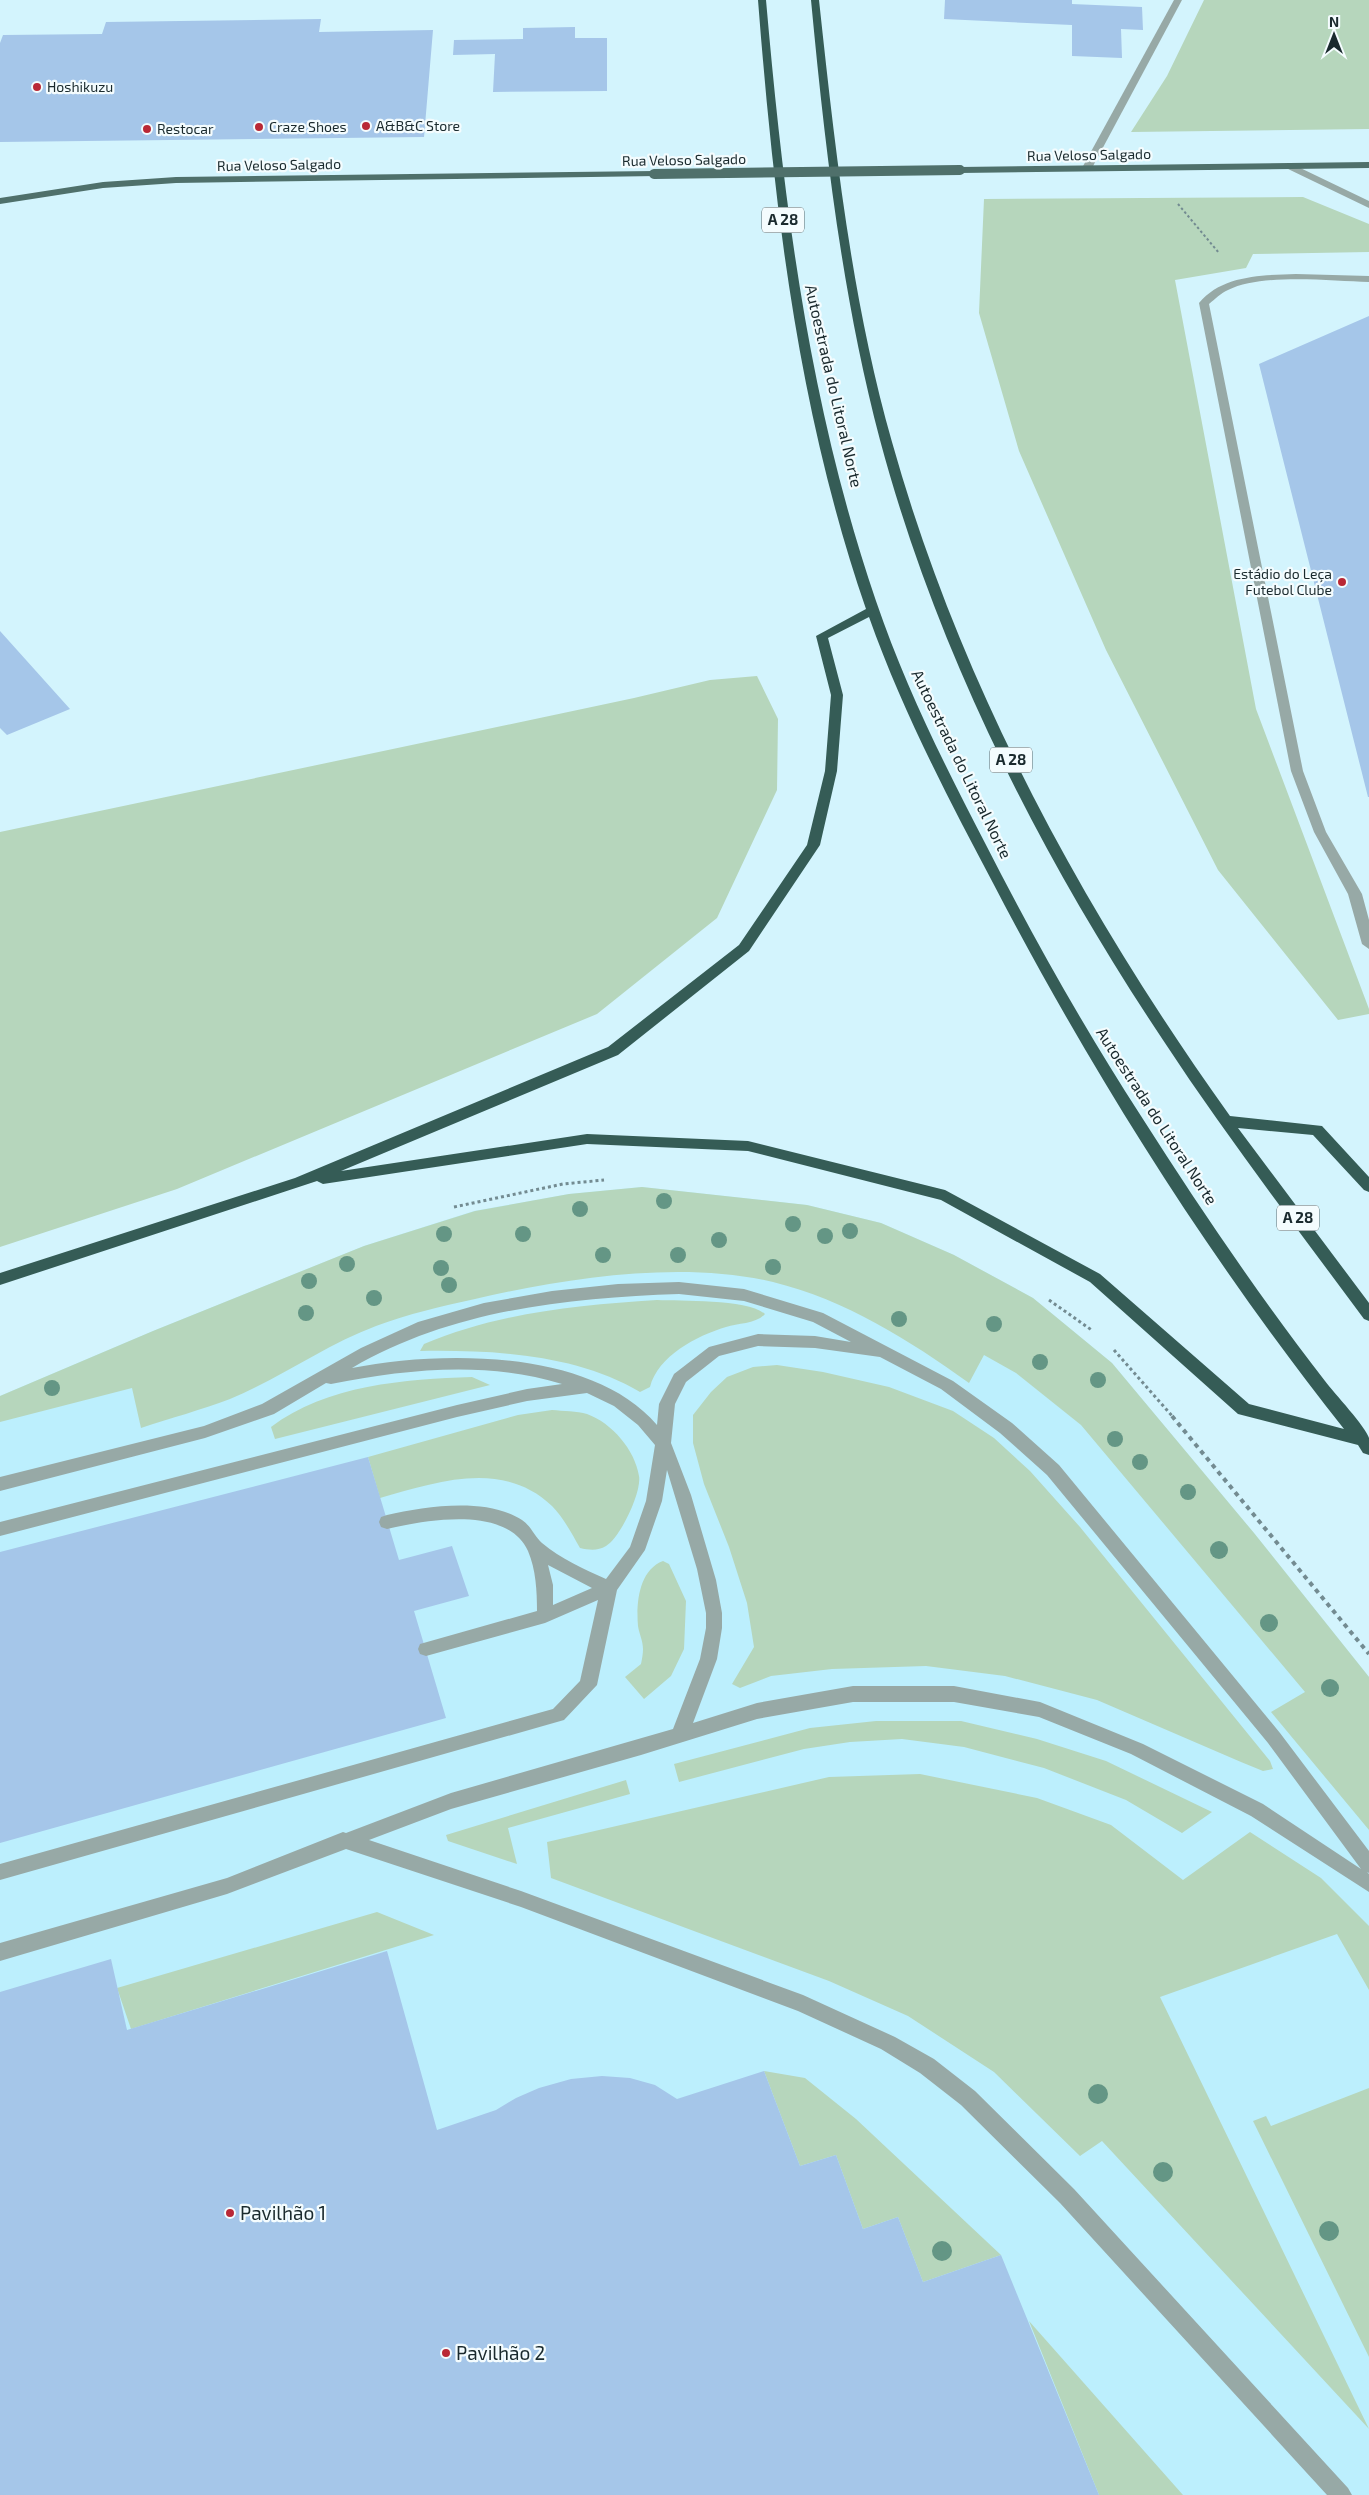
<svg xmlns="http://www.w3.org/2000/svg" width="1369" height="2495" font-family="'Exo 2',sans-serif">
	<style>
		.built { fill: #bceffd }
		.green { fill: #b6d6bc }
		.building { fill: #a5c6e9 }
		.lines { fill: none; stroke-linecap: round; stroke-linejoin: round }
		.path-far2 { stroke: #738b91; stroke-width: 2; stroke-dasharray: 2.5 2.5; stroke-linecap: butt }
		.path-far1 { stroke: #738b91; stroke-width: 3; stroke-dasharray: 3 3; stroke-linecap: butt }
		.path { stroke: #738b91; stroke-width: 4; stroke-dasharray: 4.5 4.5; stroke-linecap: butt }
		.lane { fill: #97a9a6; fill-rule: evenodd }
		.street { fill: #97a9a6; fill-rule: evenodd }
		.primary { fill: #4f706b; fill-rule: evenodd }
		.highway { fill: #355c56; fill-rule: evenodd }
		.primary-bridge { stroke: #4f706b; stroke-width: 10 }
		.tree { fill: #649685 }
		.poi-dot { fill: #b92836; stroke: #f4fcfe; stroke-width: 2 }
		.labels { text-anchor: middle; stroke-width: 4.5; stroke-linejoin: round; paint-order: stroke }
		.far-poi-label { font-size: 14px; fill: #1a2a2e; stroke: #f4fcfe; text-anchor: start }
		.far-street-label { font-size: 14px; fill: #1a2a2e; stroke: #f4fcfe }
		.shield { fill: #f4fcfe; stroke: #5b696c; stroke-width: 1 }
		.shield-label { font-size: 15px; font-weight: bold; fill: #1a2a2e }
		.street-label { font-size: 16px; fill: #1a2a2e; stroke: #f4fcfe }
		.near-poi-label { font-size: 19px; fill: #1a2a2e; stroke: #f4fcfe; text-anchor: start }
	</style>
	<rect width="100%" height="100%" fill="#d3f4fd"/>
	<path class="built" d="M642 1187 807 1205 881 1223 954 1255 1033 1298 1112 1363 1254 1533 1369 1677V2495H0V1396L153 1331 364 1246 474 1211 569 1194Z"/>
	<path class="green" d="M1204 0H1369V129L1131 132 1167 76Z
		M1303 197 1369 224V252L1253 254 1246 268 1175 280 1256 709 1369 1009V1014L1338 1020 1218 870 1106 650 1019 451 979 313 984 199Z
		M757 676 778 719 777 790 717 918 597 1014 177 1189 0 1247V832L634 698 710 680Z
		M642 1187 807 1205 881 1223 954 1255 1033 1298 1112 1363 1254 1533 1369 1677V1830L1271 1712 1305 1692 1081 1425 1016 1373 984 1355 969 1383C909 1340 846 1300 773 1282 681 1260 566 1278 475 1299 442 1306 408 1314 376 1326 325 1345 281 1378 230 1399 201 1410 171 1418 141 1428L132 1388 0 1422V1396L153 1331 364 1246 475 1211 569 1194Z
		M657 1300C681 1301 748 1299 765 1314 756 1324 738 1323 726 1327 696 1336 658 1356 650 1387L640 1392C576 1354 494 1350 420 1351L424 1344C498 1313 577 1305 657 1300Z
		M777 1365 823 1372 889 1387 953 1411 994 1438 1030 1471 1080 1527 1270 1761 1273 1769 1263 1771 1241 1762 1097 1700 1005 1676 926 1666 832 1669 771 1676 740 1688 732 1684 754 1647 747 1603 729 1547 704 1484 693 1443V1415L711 1392 727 1377 753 1367Z
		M472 1377 490 1385 275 1439 271 1427C326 1385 406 1379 472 1377Z
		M552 1410C563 1411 577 1411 587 1414 612 1423 635 1450 639 1476 642 1492 620 1538 606 1546 598 1551 589 1550 580 1548 572 1534 563 1517 552 1506 503 1459 437 1482 380 1498L368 1457 518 1415Z
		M663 1561 669 1564 686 1601 684 1649 671 1676 644 1699 625 1677 641 1664C642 1659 643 1654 643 1649 643 1641 639 1633 638 1626 636 1603 639 1570 663 1561Z
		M876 1721H961L1037 1739 1106 1761 1212 1812 1182 1833 1126 1800 1044 1768 964 1747 902 1739 850 1742 804 1749 679 1782 674 1764 810 1728Z
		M920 1774 1037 1798 1111 1825 1183 1880 1250 1832 1321 1878 1369 1926V1990L1337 1934 1160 1997 1369 2429 1102 2141 1080 2156 994 2072 908 2016 829 1981 551 1878 547 1842 829 1777Z
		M626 1780 630 1794 508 1828 517 1864 448 1841 446 1835Z
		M377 1912 434 1935 131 2029 117 1988Z
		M764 2071 805 2078 856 2119 1001 2255 923 2282 898 2217 863 2229 836 2155 800 2166Z
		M1369 2088V2357L1253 2121 1266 2116 1271 2126Z
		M1029 2321 1183 2495H1099Z"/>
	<path class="building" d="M945 0H1072V4L1142 7 1143 30 1121 29 1122 58 1072 56V25L944 19Z
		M321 19 319 32 433 30 424 137 0 142V43L3 35 102 34 106 22Z
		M575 27V38H607V91L493 92 495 54 453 55 454 40 523 39V28Z
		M1369 316V797H1368L1259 364Z
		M0 631 70 709 7 735 0 728Z
		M368 1457 399 1560 452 1546 469 1596 414 1611 446 1718 0 1843V1552Z
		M387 1951 437 2130 496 2110 516 2098 539 2088 571 2079 602 2076 630 2078 655 2085 677 2099 764 2071 800 2166 836 2155 863 2229 898 2217 923 2282 1001 2255 1099 2495H0V1992L111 1959 127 2030Z"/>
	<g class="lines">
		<path class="path-far2" d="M1178 204 1219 253"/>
		<path class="path-far1" d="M454 1207 563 1184 604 1180
			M1049 1300 1093 1331
			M1114 1350 1173 1417"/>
		<path class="path" d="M1172 1416 1369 1654"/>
		<path class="lane" d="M1286 164H1292L1369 201V208L1286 168Z
			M1296 274 1369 276V282C1330 281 1263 273 1228 290 1221 293 1215 299 1209 304L1303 771 1326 832 1362 894 1369 920V949L1362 944 1348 894 1314 832 1291 771 1199 303C1222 275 1262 275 1296 274Z
			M679 1282 744 1289 823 1313 953 1381 1012 1423 1059 1465 1280 1733 1369 1851V1873L1367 1872 1369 1874V1892L1251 1816 1131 1754 1039 1717 954 1702H853L757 1719 641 1755 451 1809 369 1840 521 1891 803 1995 895 2037 934 2059 975 2091 1074 2189 1348 2488 1352 2495H1327L1060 2203 961 2105 920 2073 881 2049 798 2011 521 1907 346 1849 227 1894 0 1961V1943L227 1878 343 1832 346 1833 451 1793 673 1729 700 1659 706 1628V1613L697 1569 667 1470 662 1501 645 1550 617 1590 597 1685 564 1720 0 1880V1864L553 1709 580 1681 598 1600 545 1623 426 1656 420 1654 418 1649 420 1644 537 1611C537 1591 536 1570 528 1551 507 1505 426 1520 387 1529L381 1527 379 1522 381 1517 387 1515C426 1506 487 1497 522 1520 531 1526 535 1537 542 1543 561 1559 584 1569 606 1579L630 1547 646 1501 655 1445 638 1425 614 1406 587 1393 527 1401 457 1417 0 1536V1522L457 1405 527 1389 562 1384C486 1361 408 1369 331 1384L326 1383 274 1414 205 1438 0 1491V1477L204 1426 262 1404 361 1348 418 1322 484 1303 552 1291 618 1284ZM679 1294 744 1301 813 1322 851 1342 815 1336 758 1334 709 1347 674 1374 659 1404 657 1425C592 1349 442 1350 352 1368 452 1310 566 1298 679 1294ZM758 1346 815 1348 880 1357 941 1389 1000 1433 1047 1475 1268 1743 1361 1869 1263 1804 1143 1744 1040 1702 954 1686H853L757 1703 693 1723 717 1659 722 1628V1613L716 1580 691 1495 671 1443 675 1404 686 1382 719 1356ZM548 1565 592 1588 553 1605V1585Z"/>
		<path class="street" d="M1174 0H1182L1092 168 1084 170 1082 168Z"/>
		<path class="primary" d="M1369 162V168L960 173 955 170 960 167Z
			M654 171 657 172V176L176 183 103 188 0 204V198L103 182 176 177Z"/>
		<path class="highway" d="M758 0H766C784 206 809 405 876 601 905 686 944 764 985 843 1033 937 1084 1028 1141 1116 1199 1207 1259 1296 1325 1381 1334 1393 1366 1427 1369 1438 1369 1444 1369 1449 1369 1455L1363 1453 1358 1445 1238 1414 1090 1282 941 1200 748 1151 587 1144 323 1184 317 1181 0 1285V1273L295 1178 608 1047 739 945 807 845 825 771 831 695 816 636 866 609C798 412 774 206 758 0ZM869 617C902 710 947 796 993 883 1093 1075 1210 1260 1344 1429L1249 1404 1100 1274 945 1190 748 1141 587 1134 341 1171 618 1055 749 951 820 845 837 771 843 695 828 638Z
			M811 0H819C835 148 851 298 892 442 960 685 1084 912 1230 1116L1322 1126 1369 1177V1192L1364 1190 1313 1135 1238 1128 1369 1303V1321L1364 1319C1296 1227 1226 1136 1163 1040 1041 857 937 653 880 440 842 296 825 148 811 0Z"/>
		<path class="primary-bridge" d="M654 174 960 170"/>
	</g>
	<g class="tree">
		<circle cx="664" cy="1201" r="8"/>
		<circle cx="580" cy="1209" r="8"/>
		<circle cx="793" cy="1224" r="8"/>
		<circle cx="850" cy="1231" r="8"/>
		<circle cx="444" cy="1234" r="8"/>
		<circle cx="523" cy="1234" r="8"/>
		<circle cx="825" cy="1236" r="8"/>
		<circle cx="719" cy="1240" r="8"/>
		<circle cx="603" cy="1255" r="8"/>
		<circle cx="678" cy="1255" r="8"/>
		<circle cx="347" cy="1264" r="8"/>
		<circle cx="773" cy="1267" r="8"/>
		<circle cx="441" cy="1268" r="8"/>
		<circle cx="309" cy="1281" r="8"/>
		<circle cx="449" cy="1285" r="8"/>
		<circle cx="374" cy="1298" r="8"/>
		<circle cx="306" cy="1313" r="8"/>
		<circle cx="899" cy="1319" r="8"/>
		<circle cx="994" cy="1324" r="8"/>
		<circle cx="1040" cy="1362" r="8"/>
		<circle cx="1098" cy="1380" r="8"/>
		<circle cx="52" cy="1388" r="8"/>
		<circle cx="1115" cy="1439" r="8"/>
		<circle cx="1140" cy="1462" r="8"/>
		<circle cx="1188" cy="1492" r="8"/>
		<circle cx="1219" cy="1550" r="9"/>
		<circle cx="1269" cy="1623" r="9"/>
		<circle cx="1330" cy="1688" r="9"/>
		<circle cx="1098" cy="2094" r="10"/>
		<circle cx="1163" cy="2172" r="10"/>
		<circle cx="1329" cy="2231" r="10"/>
		<circle cx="942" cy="2251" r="10"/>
	</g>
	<g class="poi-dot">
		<circle cx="37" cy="87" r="5"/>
		<circle cx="366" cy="126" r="5"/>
		<circle cx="259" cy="127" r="5"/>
		<circle cx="147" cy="129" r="5"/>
		<circle cx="1342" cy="582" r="5"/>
		<circle cx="230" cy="2213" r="5"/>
		<circle cx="446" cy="2353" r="5"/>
	</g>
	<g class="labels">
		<g class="far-poi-label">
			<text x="47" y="92">Hoshikuzu</text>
			<text x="376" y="131">A&amp;B&amp;C Store</text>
			<text x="269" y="132">Craze Shoes</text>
			<text x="157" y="134">Restocar</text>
			<text x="1332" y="579" text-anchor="end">Estádio do Leça<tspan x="1332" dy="16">Futebol Clube</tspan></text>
		</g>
		<g class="far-street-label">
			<text transform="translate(1089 155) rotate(-1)" y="5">Rua Veloso Salgado</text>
			<text transform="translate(684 160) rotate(-1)" y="5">Rua Veloso Salgado</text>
			<text transform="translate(279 165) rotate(-1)" y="5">Rua Veloso Salgado</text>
		</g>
		<g class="shield">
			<rect x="762" y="207.5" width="42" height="25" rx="4"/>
			<rect x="990" y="747.5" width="42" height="25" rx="4"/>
			<rect x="1277" y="1205.5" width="42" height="25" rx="4"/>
		</g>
		<g class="shield-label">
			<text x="783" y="225">A 28</text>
			<text x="1011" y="765">A 28</text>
			<text x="1298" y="1223">A 28</text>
		</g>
		<g class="street-label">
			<text transform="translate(834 386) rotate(77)" y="6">Autoestrada do Litoral Norte</text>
			<text transform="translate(962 764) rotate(64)" y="6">Autoestrada do Litoral Norte</text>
			<text transform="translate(1157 1116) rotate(57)" y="6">Autoestrada do Litoral Norte</text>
		</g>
		<g class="near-poi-label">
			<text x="240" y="2220">Pavilhão 1</text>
			<text x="456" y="2360">Pavilhão 2</text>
		</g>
	</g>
	<g transform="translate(1334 35)" stroke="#f4fcfe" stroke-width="4" paint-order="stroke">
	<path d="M0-4L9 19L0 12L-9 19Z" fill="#1a2a2e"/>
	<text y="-8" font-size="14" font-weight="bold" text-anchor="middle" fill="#1a2a2e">N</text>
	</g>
</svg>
